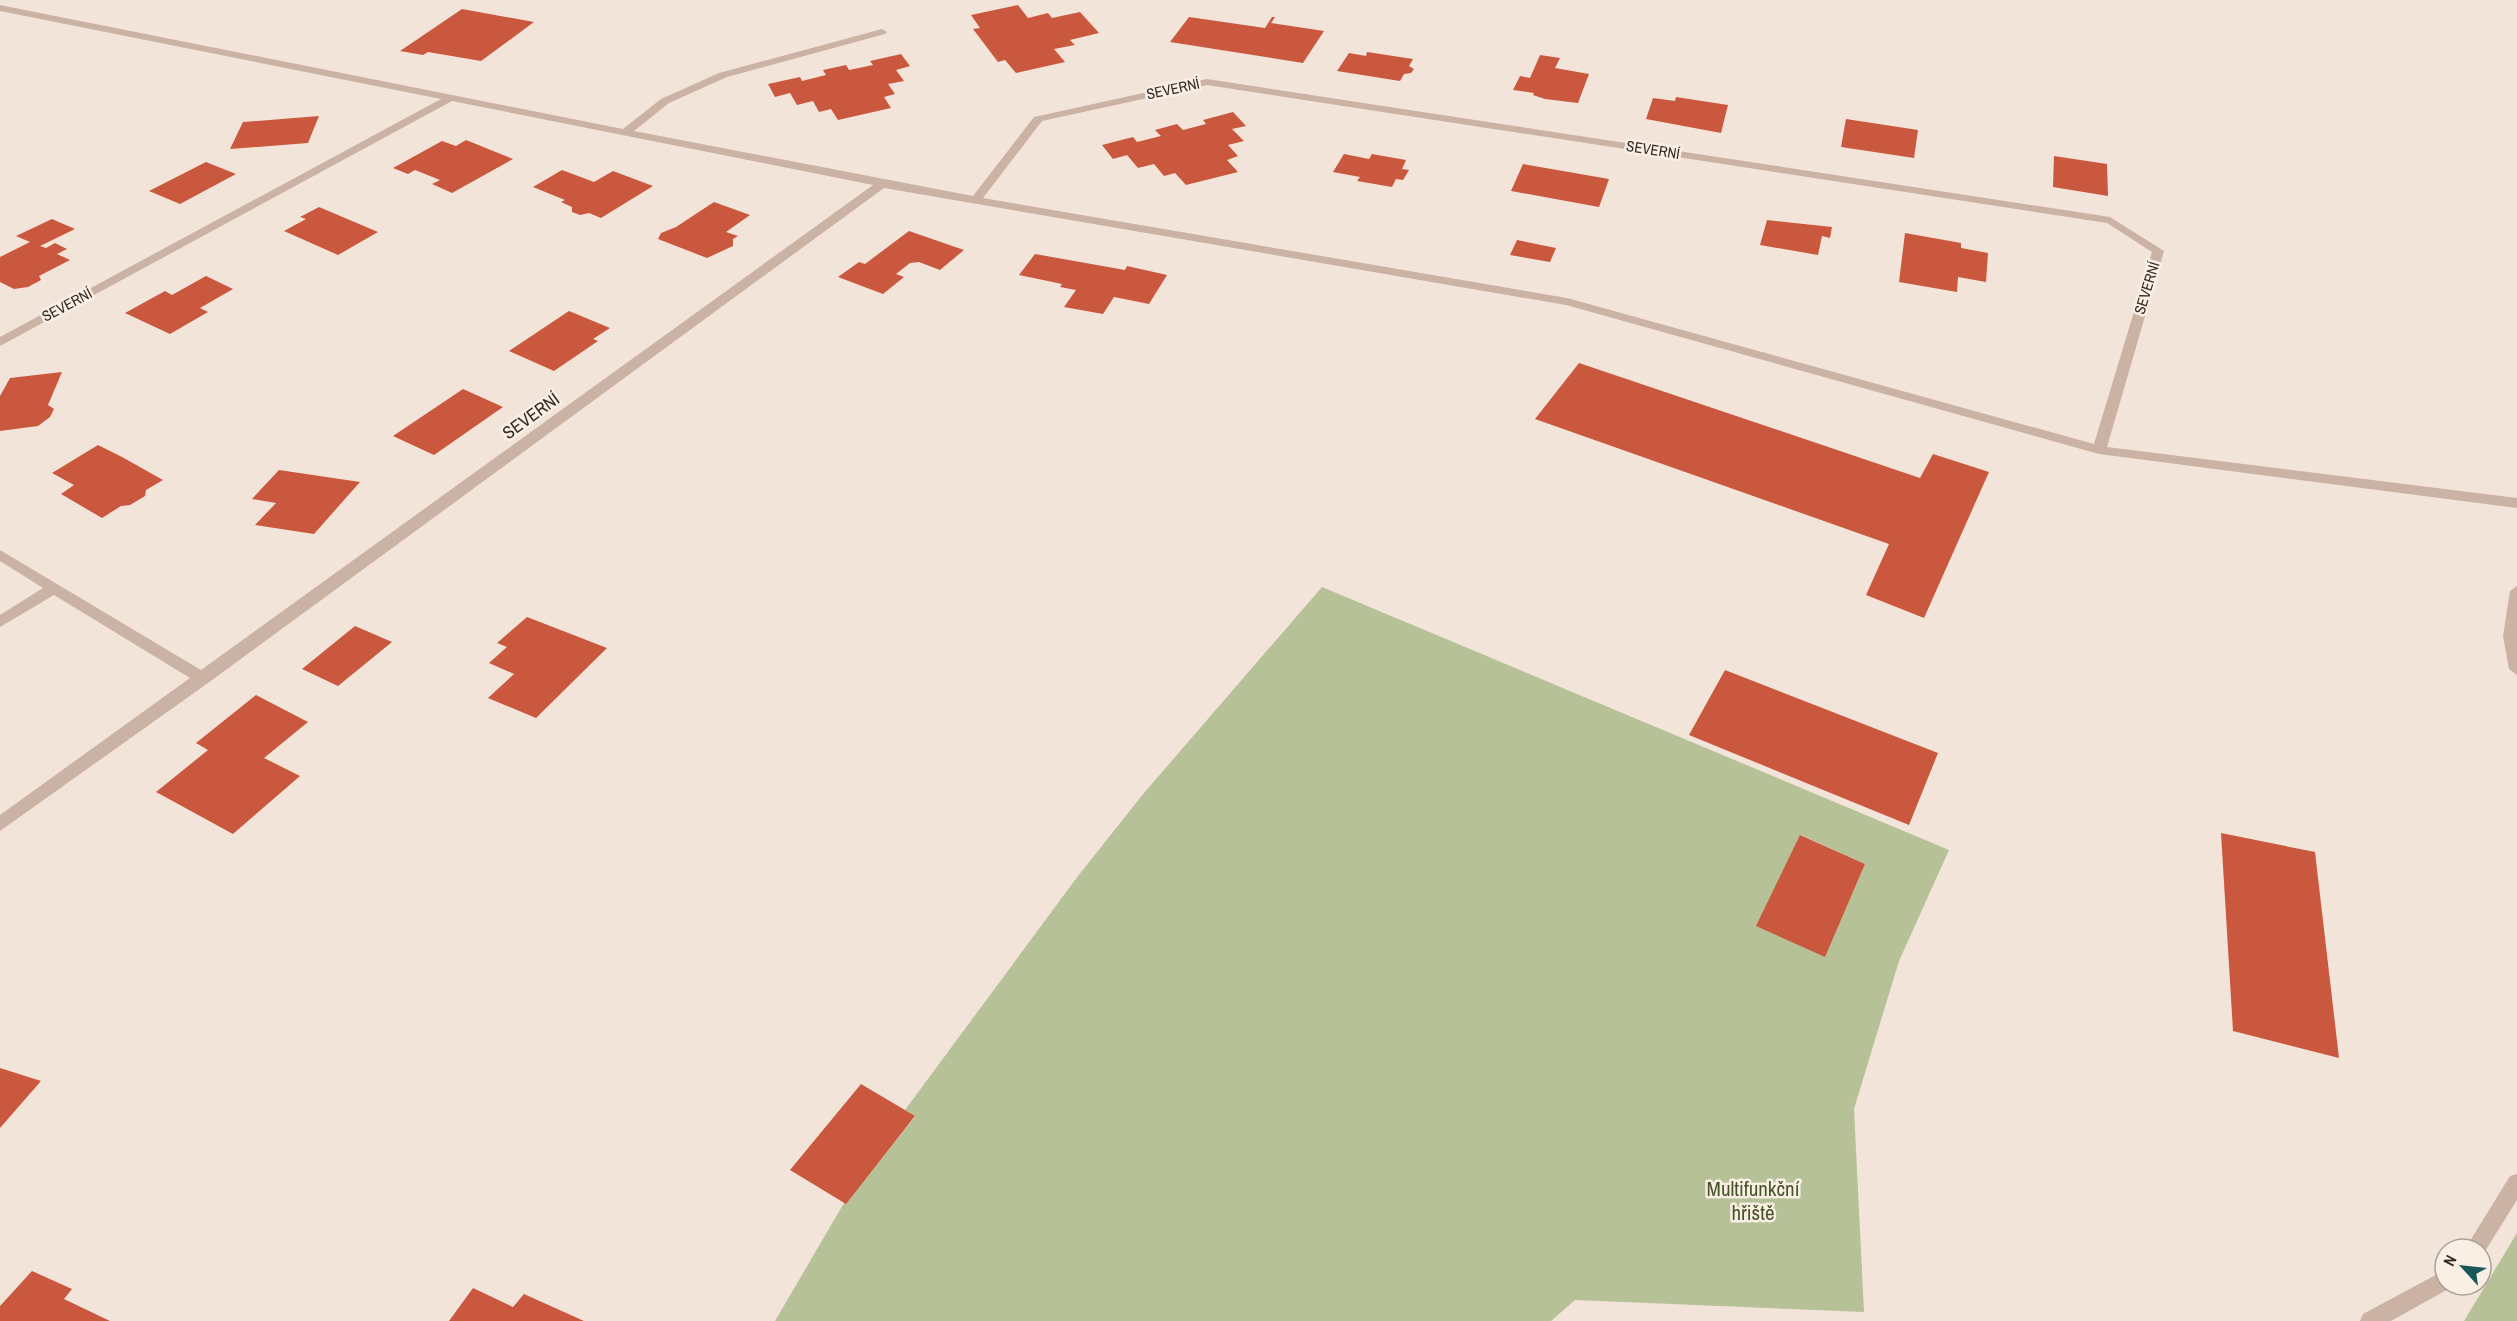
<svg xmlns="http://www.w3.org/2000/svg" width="2517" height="1321" font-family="'Archivo Narrow',sans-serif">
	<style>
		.green { fill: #b6c198; fill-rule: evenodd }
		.building { fill: #ca583e }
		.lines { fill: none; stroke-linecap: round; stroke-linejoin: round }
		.minor { fill: #cab3a4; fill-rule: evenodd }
		.labels { text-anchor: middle; stroke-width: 5; stroke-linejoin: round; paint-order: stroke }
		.far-street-label { font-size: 15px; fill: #352a26; stroke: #faefe4 }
		.street-label { font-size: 18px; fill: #352a26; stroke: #faefe4 }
		.near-park-label { font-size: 21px; fill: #475429; stroke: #faefe4 }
	</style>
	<rect width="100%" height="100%" fill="#f2e4d8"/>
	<path class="green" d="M1322 587 1949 850 1899 961 1854 1109 1864 1312 1575 1300 1551 1321H775L844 1203H846L915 1117 905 1110 1078 876 1144 793ZM1801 835 1865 864 1825 956Z
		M2517 1233V1321H2464Z"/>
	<path class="building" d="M1018 5 1028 18 1048 13 1052 18 1080 12 1099 33 1070 40 1075 45 1054 49 1065 62 1016 73 1005 60 998 62 973 29 980 28 971 15Z
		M462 9 534 22 481 61 428 52 423 55 400 51Z
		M1189 17 1265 28 1272 17H1275L1271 23 1324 31 1303 63 1170 42Z
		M1367 52 1413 59 1409 66 1414 69 1411 73 1404 74 1400 81 1337 71 1349 53 1366 56Z
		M901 54 910 66 896 70 904 81 888 84 895 94 884 97 891 108 838 120 831 109 819 112 813 101 797 105 790 93 775 97 768 84 800 77 802 81 826 75 823 70 846 65 849 70 873 65 870 61Z
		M1540 55 1560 58 1555 68 1589 74 1578 103 1545 99 1533 95 1534 93 1513 90 1520 76 1530 78Z
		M1676 97 1728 105 1721 133 1646 119 1653 98 1675 101Z
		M1233 112 1246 126 1232 129 1244 141 1228 145 1238 156 1227 160 1238 172 1186 185 1175 173 1164 176 1154 164 1138 168 1127 155 1113 159 1102 145 1133 137 1137 142 1161 136 1155 130 1177 124 1183 130 1206 124 1203 120Z
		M319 116 308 143 230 149 243 122Z
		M1846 119 1918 130 1914 158 1841 147Z
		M466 140 513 159 452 193 432 184 440 180 415 170 408 174 393 168 442 141 456 146Z
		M1344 154 1369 159 1372 154 1406 160 1402 169 1409 170 1403 180 1396 179 1392 187 1357 181 1360 177 1333 172Z
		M2054 156 2107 164 2108 196 2053 187Z
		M206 162 236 174 180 204 149 191Z
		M1523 164 1609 179 1599 207 1511 191Z
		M562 170 594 182 613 171 653 186 601 218 589 213 580 215 572 212V207L561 202 565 200 533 187Z
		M714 202 750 215 726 232 738 236 733 239V246L707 258 658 239 661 233 676 227Z
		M319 207 378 232 338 255 284 231 306 219 300 217Z
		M52 219 75 229 40 246 46 248 55 243 67 249 57 254 70 260 39 276 41 280 28 287 14 289 0 282V257L30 242 16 236Z
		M1767 220 1832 227 1830 238 1822 236 1818 255 1760 245Z
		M909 231 964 250 940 270 919 262 910 263 896 274 904 277 883 294 838 277 859 262 865 264Z
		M1905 233 1961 243V248L1988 253 1986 282 1958 277 1957 292 1899 282Z
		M1517 240 1556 248 1550 262 1510 255Z
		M1035 254 1125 270 1127 266 1167 275 1149 304 1114 297 1103 314 1064 307 1076 290 1060 287 1062 284 1019 275Z
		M206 276 233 289 200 308 208 312 170 334 125 313 165 291 172 295Z
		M569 311 610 328 593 339 598 341 554 371 509 351Z
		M1579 363 1920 478 1933 454 1989 472 1924 618 1866 595 1889 544 1535 419Z
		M62 372 48 405 54 409 50 417 38 426 0 431V396L10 378Z
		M463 389 503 407 434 455 393 436Z
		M98 445 122 457 163 480 146 490 145 496 130 505 121 506 102 518 61 494 74 485 52 473Z
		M279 470 360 482 314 534 255 525 276 503 252 499Z
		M527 617 607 648 536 718 488 698 514 674 489 663 507 647 497 643Z
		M355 626 392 642 338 686 302 669Z
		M1725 670 1938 753 1909 825 1689 735Z
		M256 695 308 722 264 758 300 776 233 834 156 792 208 750 196 743Z
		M2221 833 2315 852 2339 1058 2233 1031Z
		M1800 835 1865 864 1825 957 1756 926Z
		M0 1068 41 1081 0 1128Z
		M861 1084 915 1116 846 1204 790 1170Z
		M32 1271 72 1289 64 1299 110 1321H0V1306Z
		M473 1288 513 1307 524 1294 584 1321H449Z"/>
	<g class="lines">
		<path class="minor" d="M0 5 623 129 661 99 719 73 882 29 887 32 885 34 727 77 669 103 634 131 973 196 1034 117 1207 79 2110 217 2164 251 2107 447 2517 498V508L2099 454 1566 305 884 188 208 683 0 831V815L190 678 54 595 0 627V615L43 588 0 561V550L201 670 873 185 452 101 0 346V337L441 99 0 11ZM1207 85 2107 223 2152 252 2094 444 1567 298 983 198 1042 121Z
			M2517 586V675L2509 669 2503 636 2510 591Z
			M2517 1174V1200L2482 1256 2481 1249H2465L2510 1176Z
			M2445 1270V1285H2453L2452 1287 2391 1321H2360L2363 1314Z"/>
	</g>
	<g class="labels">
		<g class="far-street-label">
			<text transform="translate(1173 89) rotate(-12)" y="5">SEVERNÍ</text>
			<text transform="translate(1653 150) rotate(9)" y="5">SEVERNÍ</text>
			<text transform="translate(2147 288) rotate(-73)" y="5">SEVERNÍ</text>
			<text transform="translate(67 305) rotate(-28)" y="5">SEVERNÍ</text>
		</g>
		<g class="street-label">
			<text transform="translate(531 416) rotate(-36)" y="6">SEVERNÍ</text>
		</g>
		<g class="near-park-label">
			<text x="1753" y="1196">Multifunkční<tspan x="1753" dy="24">hřiště</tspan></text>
		</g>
	</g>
	<g transform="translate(2463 1267) rotate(297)"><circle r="28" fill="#faefe4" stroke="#aba098" stroke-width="1.5"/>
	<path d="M0-4.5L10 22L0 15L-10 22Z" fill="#1a5758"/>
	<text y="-9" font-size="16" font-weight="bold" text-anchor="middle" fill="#352a26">N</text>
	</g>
</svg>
